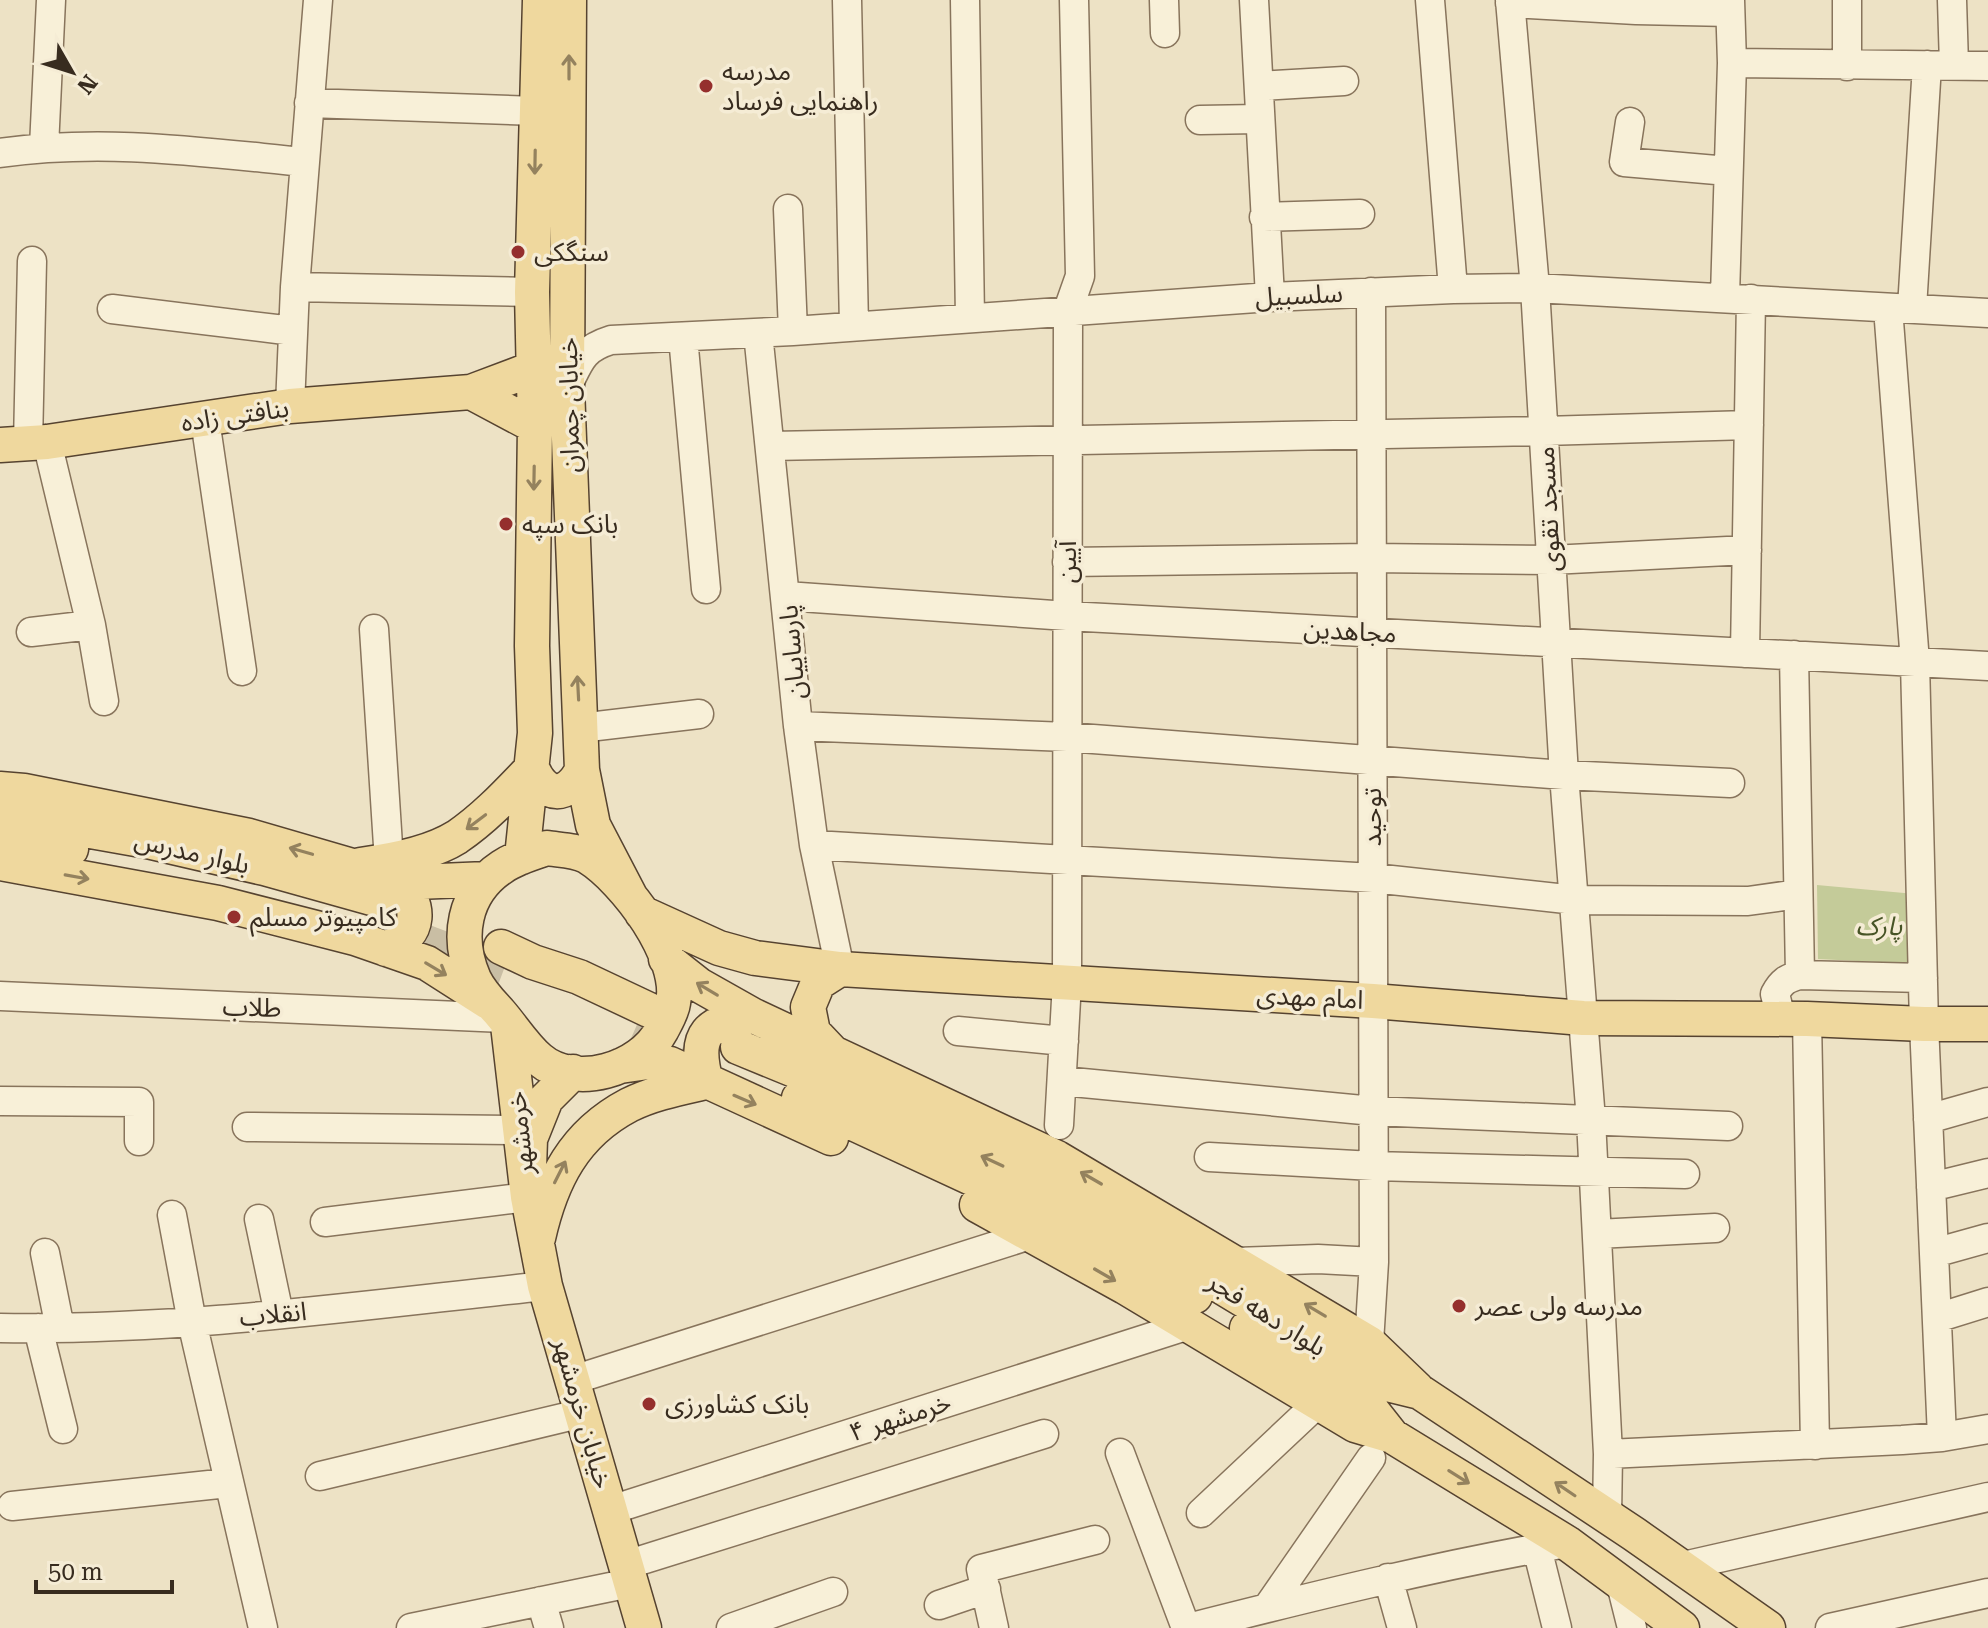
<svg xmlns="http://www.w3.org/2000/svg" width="1988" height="1628" font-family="'Roboto Serif','Noto Sans Arabic',serif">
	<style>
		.green { fill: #c4cb99 }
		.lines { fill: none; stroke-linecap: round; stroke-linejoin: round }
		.major-tunnel { stroke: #c9bea4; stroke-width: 34; stroke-dasharray: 34 17; stroke-linecap: butt }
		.minor-casing { stroke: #88745c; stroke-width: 31 }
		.major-casing { stroke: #564330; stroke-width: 37 }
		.minor { stroke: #f8f0d8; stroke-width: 28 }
		.major { stroke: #efd89e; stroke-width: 34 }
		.oneway { stroke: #94825e }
		.poi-dot { fill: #952f2d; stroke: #f5ecd5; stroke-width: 3 }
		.labels { text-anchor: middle; stroke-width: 7; stroke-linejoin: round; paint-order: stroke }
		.poi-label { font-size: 26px; fill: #382c1f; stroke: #f5ecd5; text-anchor: start }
		.street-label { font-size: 26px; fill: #382c1f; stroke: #f5ecd5 }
		.park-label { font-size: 26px; font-style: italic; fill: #475426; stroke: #f5ecd5 }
	</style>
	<rect width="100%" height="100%" fill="#ede2c5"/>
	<path class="green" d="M1817 885 1915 894 1918 964 1818 959Z"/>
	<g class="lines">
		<path class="major-tunnel" d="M376 923 504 971
			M636 1027 729 1068"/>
		<defs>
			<path id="minor" d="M847 0 854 326
				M965 0 970 318
				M1164 0 1165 33
				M1254 0 1270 297
				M1430 0 1453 289
				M1510 0 1535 288 1564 775 1591 1120 1608 1454 1607 1517
				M1952 0 1954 65
				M1510 3 1636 10 1730 12
				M1732 63 1988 66
				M1847 66V0
				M1259 86 1344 81
				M309 103 536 111
				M1200 120 1258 119
				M1630 122 1624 162 1728 171
				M44 147 51 0
				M0 153C104 138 201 152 304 162
				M788 209 793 331
				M1264 217 1360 214
				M295 287 532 292
				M1725 296 1732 63 1730 0
				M1888 308 1915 662 1924 1024 1942 1437
				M1912 308 1927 65
				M112 309 293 331
				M758 333 798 726 814 845 840 969
				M683 337 706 589
				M567 387C580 361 582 349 611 340L793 331 1270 297 1453 289 1535 288 1988 313
				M290 406 295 287 318 0
				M205 420 242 671
				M47 442 91 625 104 701
				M28 444 32 261
				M771 446 1544 431 1749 425
				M1067 562 1371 558 1551 560 1747 550
				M786 596 1067 616 1988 666
				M374 629 389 861
				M31 632 91 625
				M1745 653 1751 299
				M1794 655 1800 975
				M798 726 1067 737 1564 775 1730 783
				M580 728 699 714
				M814 845 1373 878 1575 900 1748 901 1798 894
				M0 996 504 1018
				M1781 1018 1775 994C1781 982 1787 978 1800 975L1923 978
				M1807 1019 1815 1445
				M958 1031 1064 1041
				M1062 1081 1373 1111 1728 1126
				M0 1101 139 1102V1141
				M1928 1119 1988 1102
				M1059 1125 1067 982 1068 310 1080 276 1074 0
				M247 1127 518 1130
				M1209 1157 1373 1166 1685 1174
				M1931 1187 1988 1173
				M172 1215 192 1322 263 1628
				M259 1219 279 1314
				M325 1222 528 1197
				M1597 1234 1715 1228
				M45 1253 60 1328
				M1934 1253 1988 1238
				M1235 1262 1318 1259 1374 1262
				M1937 1318 1988 1302
				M0 1328C182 1331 364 1305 545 1286
				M38 1328 63 1429
				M1369 1343 1374 1262 1371 292
				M573 1380 1033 1234
				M1120 1453 1186 1628
				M1608 1454 1902 1440 1942 1437 1988 1429
				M320 1476 583 1413
				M12 1506 228 1483
				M611 1510 1189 1325
				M1201 1513 1319 1402
				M1537 1548 1557 1628
				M626 1565 1044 1434
				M1679 1567 1988 1497
				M1388 1578 1402 1628
				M1621 1584 1632 1628
				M541 1601 549 1628
				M939 1605 986 1589
				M1267 1608 1371 1458
				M411 1628 630 1583
				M731 1628 833 1592
				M994 1628 981 1569 1095 1540
				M1188 1628C1314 1596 1439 1565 1567 1543
				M1830 1628 1988 1593"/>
			<path id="major" d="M569 0 567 388 582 770 593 825 630 896
				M471 392 535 426
				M0 445 47 442 290 406 471 392 532 369
				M0 789 24 791 249 836 397 879 417 882 487 879
				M0 815 147 841 264 868 382 901
				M0 839 71 849
				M547 848C559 850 577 850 588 857 625 880 683 957 673 1003 672 1012 665 1023 661 1031 641 1069 575 1090 539 1059 524 1046 513 1028 500 1013 491 1003 480 992 474 979 456 938 463 893 502 867 515 858 532 853 547 848Z
				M522 857 535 733 532 646 535 426 532 292 540 0
				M0 863 218 903 355 938 427 963 488 1002
				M360 865C391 861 430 854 457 837 485 818 508 793 532 768 544 798 568 799 582 770
				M642 913 719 948 755 958 840 969 1373 1001 1583 1018 1807 1019 1924 1024H1988
				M501 947 533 962 579 977 649 1010
				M386 949C423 934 421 905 397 879
				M666 959 699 985 754 1016 1057 1158 1369 1343 1417 1389
				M508 1025 528 1197 530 1139 546 1099 573 1072
				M738 1047 816 1079 1085 1204 1379 1382 1420 1392 1634 1534 1768 1628
				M831 1051 813 1032 808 1007 818 983 840 969
				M620 1066 648 1062 670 1064 831 1138
				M799 1098 1062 1220 1195 1296
				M528 1197 545 1286 644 1628
				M977 1205 1125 1287 1355 1425 1392 1436
				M538 1238C551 1180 574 1134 629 1105 653 1093 680 1088 706 1082 693 1033 707 1021 754 1016
				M1247 1328 1366 1403 1392 1436 1567 1543 1682 1628"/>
		</defs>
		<use href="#minor" class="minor-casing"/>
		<use href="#major" class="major-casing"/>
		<use href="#minor" class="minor"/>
		<use href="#major" class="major"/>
	</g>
	<defs><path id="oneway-shaft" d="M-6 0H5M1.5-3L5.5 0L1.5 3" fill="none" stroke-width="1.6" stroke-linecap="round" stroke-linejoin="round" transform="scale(2)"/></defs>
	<g class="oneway">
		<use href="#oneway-shaft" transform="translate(569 67) rotate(-90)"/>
		<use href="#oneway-shaft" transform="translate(535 162) rotate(91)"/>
		<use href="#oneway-shaft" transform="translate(534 478) rotate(91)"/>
		<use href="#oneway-shaft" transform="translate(578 688) rotate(-93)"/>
		<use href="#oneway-shaft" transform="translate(476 822) rotate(143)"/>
		<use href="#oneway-shaft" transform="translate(301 851) rotate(-164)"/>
		<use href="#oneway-shaft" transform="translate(77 877) rotate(10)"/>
		<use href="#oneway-shaft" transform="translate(436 969) rotate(31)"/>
		<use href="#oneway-shaft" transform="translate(707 989) rotate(-149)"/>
		<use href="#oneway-shaft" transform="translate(745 1100) rotate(23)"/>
		<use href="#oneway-shaft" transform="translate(992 1161) rotate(-155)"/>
		<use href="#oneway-shaft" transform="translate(560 1172) rotate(-63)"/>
		<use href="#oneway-shaft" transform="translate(1091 1178) rotate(-150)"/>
		<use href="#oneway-shaft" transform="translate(1105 1275) rotate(30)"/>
		<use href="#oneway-shaft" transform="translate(1315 1310) rotate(-149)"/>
		<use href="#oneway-shaft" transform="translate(1459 1477) rotate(32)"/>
		<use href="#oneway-shaft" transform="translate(1565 1489) rotate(-146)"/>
	</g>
	<g class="poi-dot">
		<circle cx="706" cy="86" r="8"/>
		<circle cx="518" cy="252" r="8"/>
		<circle cx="506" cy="524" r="8"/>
		<circle cx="234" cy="917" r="8"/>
		<circle cx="1459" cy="1306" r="8"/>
		<circle cx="649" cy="1404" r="8"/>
	</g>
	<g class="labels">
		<g class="poi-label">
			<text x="722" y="80">مدرسه<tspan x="722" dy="30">راهنمایی فرساد</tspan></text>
			<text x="534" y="261">سنگکی</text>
			<text x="522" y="533">بانک سپه</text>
			<text x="250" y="926">کامپیوتر مسلم</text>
			<text x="1475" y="1315">مدرسه ولی عصر</text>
			<text x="665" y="1413">بانک کشاورزی</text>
		</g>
		<g class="street-label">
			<text transform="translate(1299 295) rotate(-3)" y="9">سلسبیل</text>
			<text transform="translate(569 405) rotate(-91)" y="9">خیابان چمران</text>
			<text transform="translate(235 415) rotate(-8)" y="9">بنافتی زاده</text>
			<text transform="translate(1548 509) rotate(-93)" y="9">مسجد تقوی</text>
			<text transform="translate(1067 562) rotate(-90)" y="9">آیین</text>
			<text transform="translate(1350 631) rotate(3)" y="9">مجاهدین</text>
			<text transform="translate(792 652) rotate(-95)" y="9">پارساییان</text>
			<text transform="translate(1372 817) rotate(-90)" y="9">توحید</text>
			<text transform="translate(192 852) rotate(13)" y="9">بلوار مدرس</text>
			<text transform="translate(1310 997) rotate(3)" y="9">امام مهدی</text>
			<text transform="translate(252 1007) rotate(2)" y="9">طلاب</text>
			<text transform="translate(520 1133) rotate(-96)" y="9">خرمشهر</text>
			<text transform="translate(273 1314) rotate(-5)" y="9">انقلاب</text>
			<text transform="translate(1267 1314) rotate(32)" y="9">بلوار دهه فجر</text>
			<text transform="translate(583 1413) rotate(74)" y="9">خیابان خرمشهر</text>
			<text transform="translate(900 1417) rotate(-18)" y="9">خرمشهر ۴</text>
		</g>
		<g class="park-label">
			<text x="1879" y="935">پارک</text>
		</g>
	</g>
	<g transform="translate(72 72) rotate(129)" stroke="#f5ecd5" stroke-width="6" paint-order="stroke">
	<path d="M0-6L14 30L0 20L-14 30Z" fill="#382c1f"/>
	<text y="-12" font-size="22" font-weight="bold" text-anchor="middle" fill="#382c1f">N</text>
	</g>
	<path d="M36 1580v12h136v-12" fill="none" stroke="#382c1f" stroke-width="4"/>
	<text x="48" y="1580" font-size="24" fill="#382c1f" stroke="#f5ecd5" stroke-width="6" paint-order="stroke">50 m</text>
</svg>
